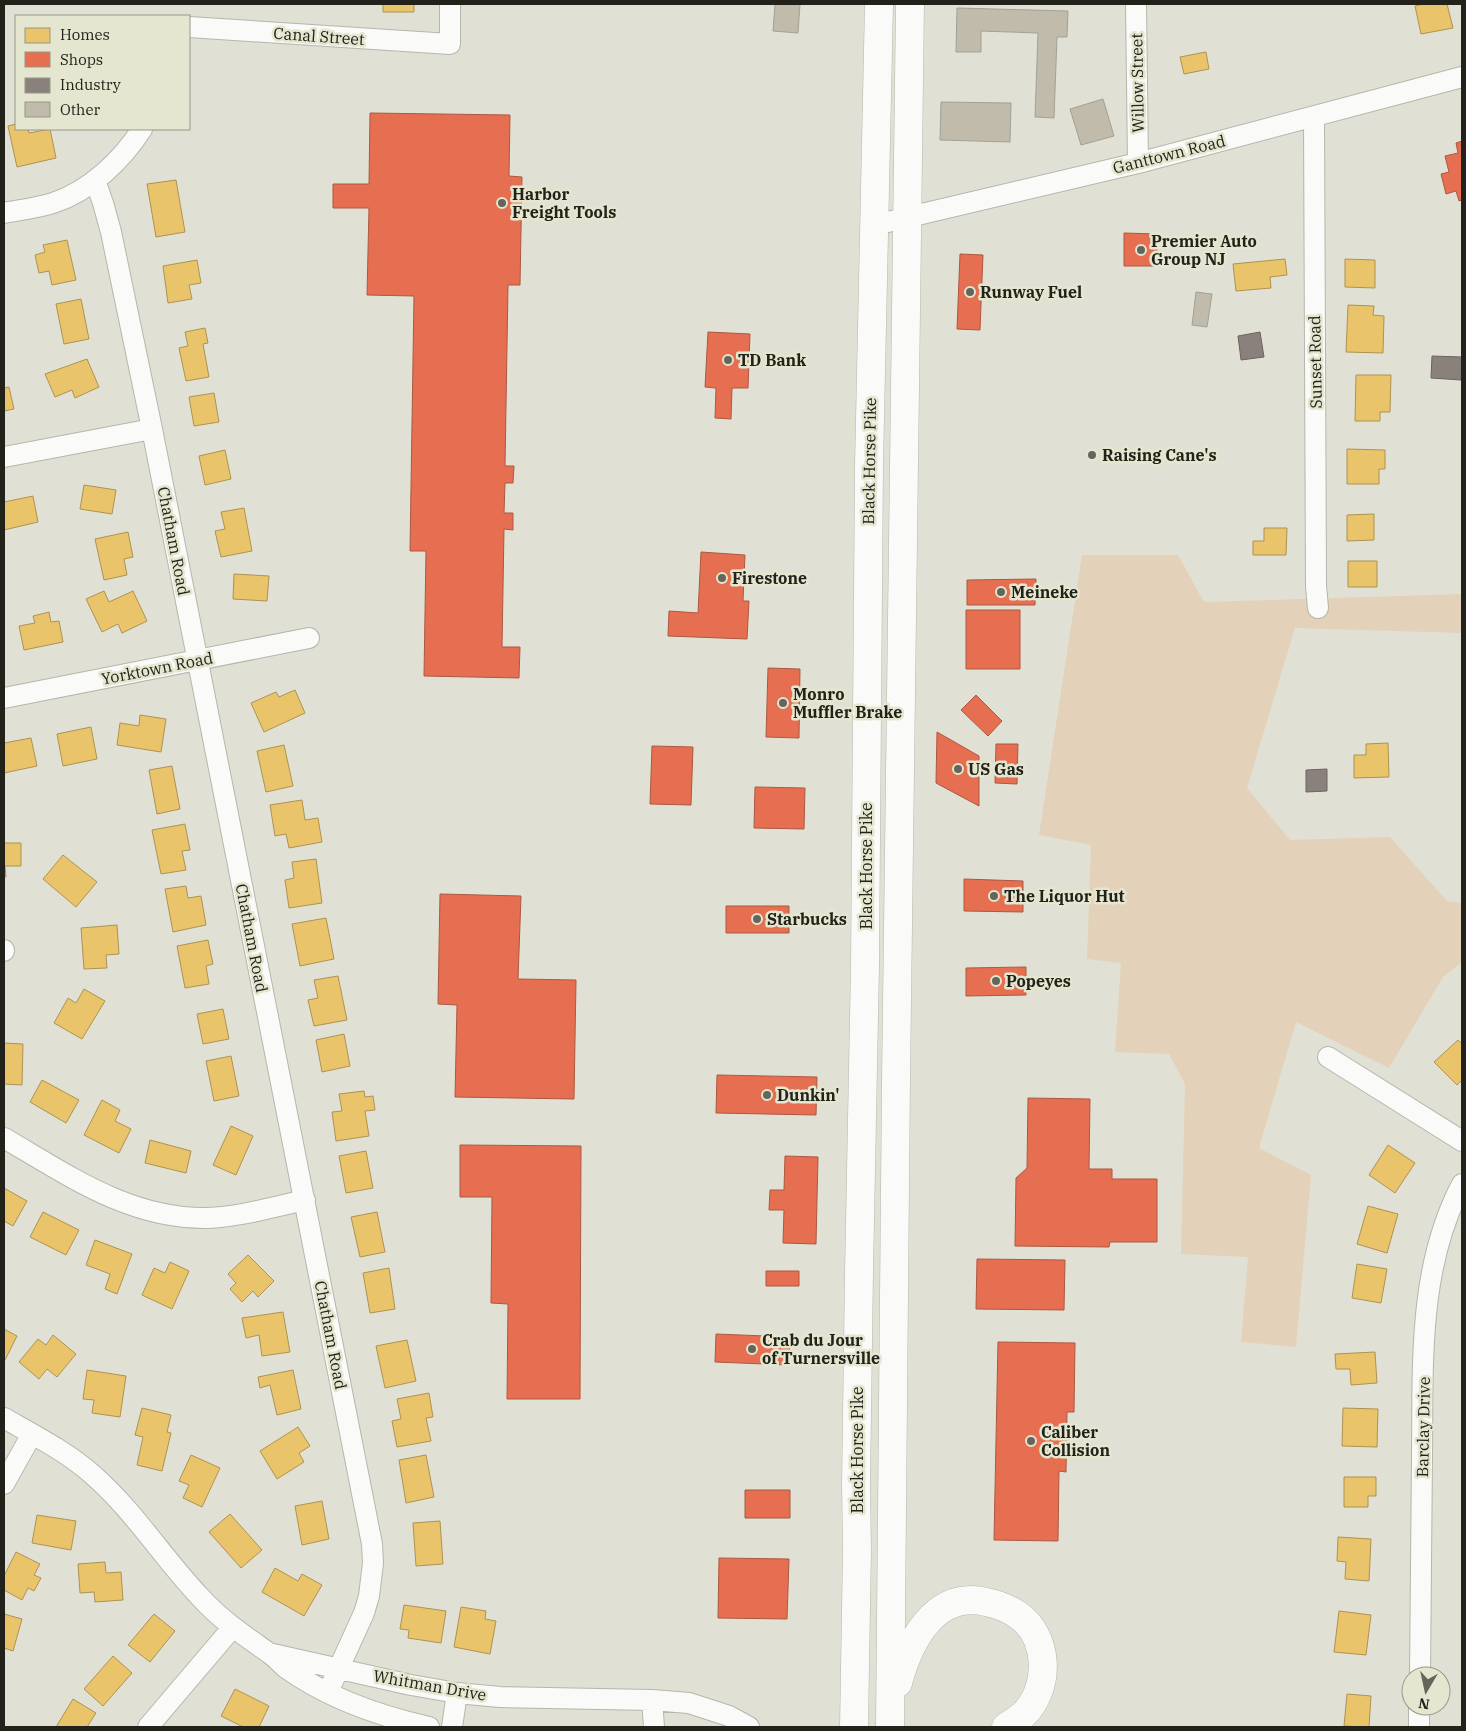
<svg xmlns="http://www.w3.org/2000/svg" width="1466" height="1731" font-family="'IBM Plex Serif',serif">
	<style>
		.green { fill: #e3d1ba }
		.homes { fill: #e9c46a; stroke: #ad9352 }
		.shops { fill: #e76f51; stroke: #ac5840 }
		.industry { fill: #8a817c; stroke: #6b645f }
		.building { fill: #c0bbaa; stroke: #a2a197 }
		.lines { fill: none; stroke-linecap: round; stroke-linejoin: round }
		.minor-casing { stroke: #b5b6ac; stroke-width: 22 }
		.highway-casing { stroke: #b5b6ac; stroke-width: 29 }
		.minor { stroke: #fafaf9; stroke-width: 20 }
		.highway { stroke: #fafaf9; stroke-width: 28 }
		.poi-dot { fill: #64655b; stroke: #e5e6cf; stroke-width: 2 }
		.labels { text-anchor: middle; stroke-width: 5; stroke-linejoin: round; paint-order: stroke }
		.street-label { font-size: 16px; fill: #22221a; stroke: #e5e6cf }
		.poi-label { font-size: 16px; font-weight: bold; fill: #22221a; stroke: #e5e6cf; text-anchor: start }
	</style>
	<rect width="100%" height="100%" fill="#e0e1d4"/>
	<path class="green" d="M1082 555H1178L1204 602 1462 594V633L1295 628 1247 788 1290 840 1390 837 1447 901 1462 903V962L1443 977 1389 1068 1296 1022 1259 1148 1311 1175 1296 1347 1241 1342 1248 1257 1181 1254 1185 1084 1169 1054 1115 1052 1121 963 1087 959 1091 845 1039 835Z"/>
	<path class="homes" d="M383 4H414V12H383Z
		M1423 4H1447L1453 28 1421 34 1415 6Z
		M1206 52 1209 69 1184 74 1180 57Z
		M16 124V129H28L29 133 50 129 56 158 17 167 8 126Z
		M176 180 185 232 156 237 147 184Z
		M67 240 76 280 52 285 49 271 39 273 35 255 45 252 43 245Z
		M1285 259 1287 275 1270 277 1271 288 1236 291 1233 264Z
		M1345 259 1375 260V288L1345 287Z
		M197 260 201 283 189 285 192 299 168 303 163 266Z
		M81 299 89 339 64 344 56 304Z
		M1348 305 1374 306 1373 315 1384 316 1383 353 1346 352Z
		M205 328 208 343 203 344 209 377 186 381 179 348 188 346 185 332Z
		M87 359 99 387 75 398 72 390 55 397 45 374Z
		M1356 375H1391L1390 412H1380V421H1355Z
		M9 387 14 409 4 411V388Z
		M214 393 219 422 194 426 189 397Z
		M1347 449 1385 450V469H1379V484H1347Z
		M225 450 231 479 205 485 199 456Z
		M84 485 116 490 112 514 80 509Z
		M33 496 38 522 4 530V502Z
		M244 508 252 551 221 557 215 531 225 529 221 512Z
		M1374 514V540L1347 541V515Z
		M1264 528H1287L1286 555H1253V541H1264Z
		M128 532 133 557 124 559 127 575 104 580 95 539Z
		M1348 561H1377V587H1348Z
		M234 574 269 576 267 601 233 599Z
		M104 591 109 602 133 591 147 621 122 633 118 624 102 632 86 599Z
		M49 612 51 622 59 621 63 642 24 650 19 626 35 623 33 616Z
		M295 690 305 713 264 732 251 703 276 692 279 697Z
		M140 715 166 719 161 752 117 745 120 723 139 726Z
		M91 727 97 759 63 766 57 734Z
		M31 738 37 766 4 773V743Z
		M1388 743 1389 777 1354 778V755H1366V744Z
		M284 745 293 786 266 792 257 751Z
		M172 766 180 809 157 814 149 770Z
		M302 800 305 820 318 818 322 842 289 848 286 834 275 836 270 805Z
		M185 824 190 850 182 851 186 870 161 874 152 830Z
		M4 843H21V866H5L6 877H4Z
		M63 855 97 882 76 907 43 879Z
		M316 859 322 903 289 908 285 880 294 878 292 862Z
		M186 886 188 898 201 896 206 925 173 932 165 889Z
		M326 918 334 959 300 966 292 924Z
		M117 925 119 954 106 955 107 968 84 969 81 928Z
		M208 940 213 964 206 966 209 984 185 988 177 946Z
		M338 976 347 1020 314 1026 308 1000 318 998 314 980Z
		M84 989 105 1001 82 1039 54 1023 68 998 76 1003Z
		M223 1009 229 1039 203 1044 197 1014Z
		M344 1034 350 1066 322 1072 316 1040Z
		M1458 1040 1462 1044V1080L1457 1085 1434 1062Z
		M4 1043 23 1044 22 1085 4 1084Z
		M231 1056 239 1096 214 1101 206 1061Z
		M42 1080 79 1100 66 1123 30 1102Z
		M364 1091 365 1097 373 1096 375 1110 365 1111 369 1136 336 1141 332 1112 342 1111 339 1094Z
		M102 1100 120 1110 115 1121 131 1129 119 1153 84 1135Z
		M231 1126 253 1136 236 1175 213 1165Z
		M150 1140 191 1151 186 1173 145 1163Z
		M1388 1145 1415 1163 1395 1193 1369 1175Z
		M366 1151 373 1188 346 1193 339 1156Z
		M4 1188 27 1201 13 1226 4 1221Z
		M1368 1206 1398 1214 1387 1253 1357 1244Z
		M43 1212 79 1230 66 1255 30 1237Z
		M377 1212 385 1252 360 1257 351 1217Z
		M95 1240 132 1254 117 1294 105 1289 110 1274 86 1265Z
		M248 1255 274 1281 258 1297 253 1291 242 1302 230 1289 236 1283 228 1274Z
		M170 1262 189 1271 172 1309 142 1295 154 1268 165 1273Z
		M1357 1264 1387 1269 1381 1303 1352 1298Z
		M389 1268 395 1309 370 1313 363 1273Z
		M283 1312 290 1352 262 1356 259 1335 246 1338 242 1318Z
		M4 1329 17 1336 4 1362Z
		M53 1335 76 1354 57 1377 47 1369 39 1379 19 1362 38 1339 46 1345Z
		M407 1340 416 1381 385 1388 376 1346Z
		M1375 1352 1377 1383 1351 1385 1350 1369H1336L1335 1354Z
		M87 1370 126 1376 120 1417 92 1413 94 1400 83 1399Z
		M293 1370 301 1409 277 1415 270 1385 260 1388 258 1377Z
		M429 1393 433 1417 426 1418 431 1441 397 1447 392 1421 401 1419 397 1399Z
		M142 1408 171 1415 167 1432 171 1433 162 1471 137 1465 143 1437 135 1435Z
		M1343 1408 1378 1409 1377 1447 1342 1446Z
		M298 1427 310 1446 299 1453 304 1462 277 1479 260 1451Z
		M191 1455 220 1468 202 1507 183 1498 189 1485 179 1481Z
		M426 1455 434 1497 406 1503 399 1460Z
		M1344 1477H1376V1496H1368V1507H1344Z
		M322 1501 329 1539 302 1545 295 1506Z
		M230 1514 262 1550 241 1568 209 1532Z
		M37 1515 76 1521 71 1550 32 1543Z
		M440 1521 443 1564 416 1566 413 1523Z
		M1338 1537 1371 1539 1369 1581 1345 1579 1346 1562 1337 1561Z
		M16 1552 40 1564 34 1575 41 1578 34 1591 28 1588 22 1600 4 1590V1576Z
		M105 1562 106 1573 121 1572 123 1600 95 1602 94 1592 80 1593 78 1564Z
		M275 1568 298 1581 302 1574 322 1585 304 1616 262 1592Z
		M404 1605 446 1611 441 1643 408 1638 409 1630 400 1629Z
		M461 1607 486 1611 485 1619 496 1621 490 1654 454 1647Z
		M1339 1611 1371 1615 1366 1655 1334 1652Z
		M4 1614 22 1619 13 1651 4 1648Z
		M154 1614 175 1631 150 1662 128 1645Z
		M113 1656 132 1673 103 1706 84 1689Z
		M235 1689 269 1706 259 1727H243L221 1716Z
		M1347 1694 1371 1696 1369 1727 1344 1726Z
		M73 1699 96 1713 87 1727H56Z"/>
	<path class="shops" d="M370 113 510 115 509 176 522 177 520 285H508L505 466H514L513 483H505L504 513H513V530L504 529 502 647H520L519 678 424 676 426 551H410L414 296 367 295 369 208H333V184H369Z
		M1462 141V200L1459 201 1456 191 1446 194 1441 174 1449 172 1445 156 1458 153 1456 143Z
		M1124 233 1157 234V266H1124Z
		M960 254 983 255 980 330 957 329Z
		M708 332 750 334 748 388H732L731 419 715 418 716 388 705 387Z
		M701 552 745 555 743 601H749L747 639 668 636 669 611 698 613Z
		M1036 579 1035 605H967V580Z
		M966 610H1020V669H966Z
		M768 668 800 669 799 738 766 737Z
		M976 695 1002 721 988 736 961 710Z
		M937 732 979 756V806L936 783Z
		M996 744H1018L1017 784 995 783Z
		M652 746 693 747 691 805 650 804Z
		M755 787 805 788 804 829 754 828Z
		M964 879 1023 881V912L964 911Z
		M440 894 521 896 518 979 576 980 574 1099 455 1097 457 1005 438 1004Z
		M726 906H789V933H726Z
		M1026 967V995L966 996V968Z
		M717 1075 817 1077 816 1115 716 1113Z
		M1028 1098 1090 1099 1089 1169H1112V1179H1157V1242H1110L1109 1247 1015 1246 1016 1178 1027 1168Z
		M460 1145 581 1146 580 1399H507L508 1304 491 1303 492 1197H460Z
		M785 1156 818 1157 816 1244 783 1243 784 1210H769L770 1190H784Z
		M977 1259 1065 1260 1064 1310 976 1309Z
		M766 1271H799V1286H766Z
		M716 1334 790 1337 789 1365 715 1362Z
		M998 1342 1075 1343 1074 1412H1067L1066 1472 1059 1471 1058 1541 994 1540Z
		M745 1490H790V1518H745Z
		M719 1558 789 1559 787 1619 718 1618Z"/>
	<path class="industry" d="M1260 332 1264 357 1241 360 1238 336Z
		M1432 356 1462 357 1461 380 1431 378Z
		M1327 769V791L1306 792V770Z"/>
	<path class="building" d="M775 4H800L798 33 773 31Z
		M957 8 1068 11 1067 37H1057L1054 118 1035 117 1038 33 981 31V52H956Z
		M1103 99 1114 136 1081 145 1070 109Z
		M941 102 1011 103 1010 142 940 140Z
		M1196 292 1212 294 1207 327 1192 325Z"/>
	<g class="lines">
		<defs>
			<path id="minor" d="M1136 4 1138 163
				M189 27 450 44V4
				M1314 117 1316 586 1318 608
				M95 180 103 203 111 232 152 429 372 1544 373 1563 369 1596 364 1613 328 1692
				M4 213C20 210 37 208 53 203 90 191 122 160 142 129
				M875 225 1138 163 1462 77
				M4 457 152 429
				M4 698 309 638
				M4 951V950
				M1328 1057 1462 1141
				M4 1138C68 1175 129 1219 207 1218 239 1217 273 1207 305 1200
				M4 1418C34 1435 67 1452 93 1475 135 1512 163 1558 201 1598 221 1620 245 1636 269 1653 275 1657 280 1663 286 1668 328 1698 379 1716 429 1727
				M4 1484 32 1434
				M273 1654 411 1685 457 1693 500 1697 652 1700 689 1703 729 1716 749 1727
				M1420 1676C1421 1602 1421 1529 1422 1455 1423 1363 1418 1267 1462 1184
				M652 1700 654 1727
				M148 1727 233 1627
				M452 1727 457 1693
				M1419 1727V1706"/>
			<path id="highway" d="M898 1683C909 1641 935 1590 986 1602 997 1604 1009 1609 1018 1615 1049 1637 1051 1687 1024 1714 1019 1719 1012 1723 1006 1727
				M854 1727 857 1550 856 1485 859 1273 865 966 869 465 879 4
				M890 1727 896 1080 910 4"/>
		</defs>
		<use href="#minor" class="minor-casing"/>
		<use href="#highway" class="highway-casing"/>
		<use href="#minor" class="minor"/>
		<use href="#highway" class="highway"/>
	</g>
	<g class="poi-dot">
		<circle cx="502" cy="203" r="5"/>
		<circle cx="1141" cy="250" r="5"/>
		<circle cx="970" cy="292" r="5"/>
		<circle cx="728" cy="360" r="5"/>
		<circle cx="1092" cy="455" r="5"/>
		<circle cx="722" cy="578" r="5"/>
		<circle cx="1001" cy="592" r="5"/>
		<circle cx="783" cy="703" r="5"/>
		<circle cx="958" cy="769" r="5"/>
		<circle cx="994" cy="896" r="5"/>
		<circle cx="757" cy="919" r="5"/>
		<circle cx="996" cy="981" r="5"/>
		<circle cx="767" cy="1095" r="5"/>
		<circle cx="752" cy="1349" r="5"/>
		<circle cx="1031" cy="1441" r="5"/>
	</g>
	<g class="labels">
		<g class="street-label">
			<text transform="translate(319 36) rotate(4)" y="6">Canal Street</text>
			<text transform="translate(1137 83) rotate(-91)" y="6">Willow Street</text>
			<text transform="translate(1169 154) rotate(-14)" y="6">Ganttown Road</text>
			<text transform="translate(1315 362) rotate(-91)" y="6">Sunset Road</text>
			<text transform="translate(869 461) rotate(-89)" y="6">Black Horse Pike</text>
			<text transform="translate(174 541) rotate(79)" y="6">Chatham Road</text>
			<text transform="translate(157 668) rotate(-11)" y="6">Yorktown Road</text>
			<text transform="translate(866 866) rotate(-90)" y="6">Black Horse Pike</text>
			<text transform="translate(252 938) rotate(79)" y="6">Chatham Road</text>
			<text transform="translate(331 1335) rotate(79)" y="6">Chatham Road</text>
			<text transform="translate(1423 1427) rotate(-89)" y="6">Barclay Drive</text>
			<text transform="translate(857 1450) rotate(-90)" y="6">Black Horse Pike</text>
			<text transform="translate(430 1685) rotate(10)" y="6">Whitman Drive</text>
		</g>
		<g class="poi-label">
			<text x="512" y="200">Harbor<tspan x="512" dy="18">Freight Tools</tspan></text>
			<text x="1151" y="247">Premier Auto<tspan x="1151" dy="18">Group NJ</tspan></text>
			<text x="980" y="298">Runway Fuel</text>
			<text x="738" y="366">TD Bank</text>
			<text x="1102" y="461">Raising Cane's</text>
			<text x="732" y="584">Firestone</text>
			<text x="1011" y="598">Meineke</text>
			<text x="793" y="700">Monro<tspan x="793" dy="18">Muffler Brake</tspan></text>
			<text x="968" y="775">US Gas</text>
			<text x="1004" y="902">The Liquor Hut</text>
			<text x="767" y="925">Starbucks</text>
			<text x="1006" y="987">Popeyes</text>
			<text x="777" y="1101">Dunkin'</text>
			<text x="762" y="1346">Crab du Jour<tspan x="762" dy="18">of Turnersville</tspan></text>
			<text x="1041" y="1438">Caliber<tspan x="1041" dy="18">Collision</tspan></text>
		</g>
	</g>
	<rect width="1466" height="1731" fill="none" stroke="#22221a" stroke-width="10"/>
	<rect x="15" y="15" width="175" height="115" fill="#e5e6cf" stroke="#979887"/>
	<rect x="25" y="28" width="25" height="15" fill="#e9c46a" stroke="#979887"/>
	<text x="60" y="40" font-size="15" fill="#22221a">Homes</text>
	<rect x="25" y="52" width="25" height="15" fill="#e76f51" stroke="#979887"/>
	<text x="60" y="65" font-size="15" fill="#22221a">Shops</text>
	<rect x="25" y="78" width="25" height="15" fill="#8a817c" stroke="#979887"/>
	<text x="60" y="90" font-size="15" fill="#22221a">Industry</text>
	<rect x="25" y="102" width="25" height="15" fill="#c0bbaa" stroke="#979887"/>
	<text x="60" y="115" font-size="15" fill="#22221a">Other</text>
	<g transform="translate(1426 1691) rotate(189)"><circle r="24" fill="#e5e6cf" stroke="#979887"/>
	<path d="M0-4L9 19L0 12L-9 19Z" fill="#64655b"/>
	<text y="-8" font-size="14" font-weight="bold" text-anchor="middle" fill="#22221a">N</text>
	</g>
</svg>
